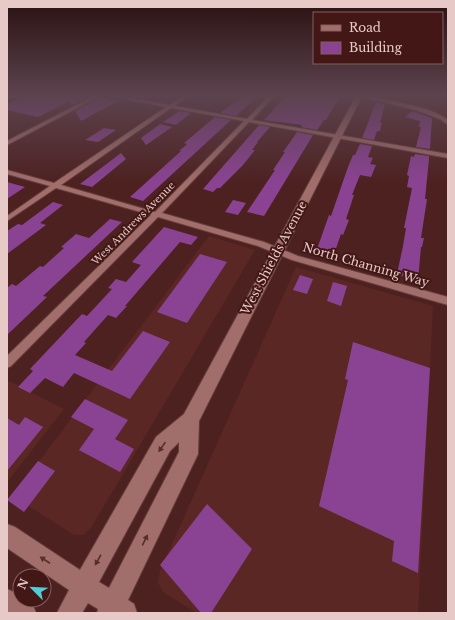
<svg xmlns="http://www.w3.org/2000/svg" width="455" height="620" font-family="'Libre Baskerville',serif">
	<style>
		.built { fill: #5b2725 }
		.building { fill: #8a4393 }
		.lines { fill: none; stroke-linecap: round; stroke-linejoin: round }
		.minor-casing { stroke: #643e3e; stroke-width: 2 }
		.secondary-casing { stroke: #643e3e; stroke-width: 2 }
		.minor { fill: #a26e6b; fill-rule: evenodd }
		.secondary { fill: #a26e6b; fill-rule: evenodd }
		.oneway { fill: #5a2d2b }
		.labels { text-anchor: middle; stroke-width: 4; stroke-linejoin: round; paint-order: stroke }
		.far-street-label { font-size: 10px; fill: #e7cac7; stroke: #421716 }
		.street-label { font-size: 12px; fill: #e7cac7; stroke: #421716 }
	</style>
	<rect width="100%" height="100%" fill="#4d2120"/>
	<path class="built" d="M209 236 255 250 91 528 83 535H74L13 496Z
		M296 267 433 306 418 613H197L163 592 160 587 158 582 160 571Z
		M9 381 64 409 7 482V383Z"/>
	<path class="building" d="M25 96H91L72 105 70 101 38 117 7 110V104Z
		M243 96H257L236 116 220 113Z
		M286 96H340L326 120H324L317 130 301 127 302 125 264 120Z
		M100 98 118 101 81 121 75 111Z
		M376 102 385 104 380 123H382L380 131H377L374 140 362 138Z
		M179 111 191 113 176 125 163 122Z
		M412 111 432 118 430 149 416 147 421 127H419L420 121 405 117Z
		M215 117 231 120 143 201 130 197 181 151H179L187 144 184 143Z
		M160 124 172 127 146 145 141 138Z
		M259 125 270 127 257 142H258L252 150H255L243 165 220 188H217L213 192 203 189Z
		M104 128 116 130 98 142 85 140Z
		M297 132 313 135 264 216 247 212 275 170H273L285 152H283Z
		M360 144 372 146 368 157 373 158 370 164 376 165 371 177 360 175 352 195H354L346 219 349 220 343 235 341 234 333 257 316 252 329 215 331 216 348 167 353 155H355Z
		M121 153 126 159 92 187 80 184Z
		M415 154 429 156V159L425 199H427L421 238H424L422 247H421L418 281 397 274 403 246 406 228H404L412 188 407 187 409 176 407 175 411 156 414 157Z
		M7 182 25 187 7 199Z
		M233 200 246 203 238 215 225 212Z
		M53 202 63 205 40 223 46 225 7 254V231L18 224 22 225Z
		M110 219 122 222 43 296 47 297 7 335V288L12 284 16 286 40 266 43 267 64 248 61 247 76 234 89 238Z
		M164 227 198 237 191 245 180 242 125 306H127L116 318 108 315 84 342 86 343 75 355 112 371 143 331 170 342 130 399 74 373 63 387 45 378 30 393 18 387 33 371 30 369 64 333 82 314 87 316 112 289 108 288 116 279 126 282 141 265 132 262Z
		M200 254 227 262 187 323 157 312Z
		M300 275 313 279 307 294 293 290Z
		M333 282 347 286 341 306 327 301Z
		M353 342 430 368 418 573 392 561 394 541 319 506 348 380 345 379Z
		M85 399 128 420 115 439 134 449 120 472 79 450 94 429 71 417Z
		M25 417 43 427 7 471V418L19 425Z
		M38 461 55 471 24 512 7 500Z
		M207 504 252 549 211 613H201L160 565Z"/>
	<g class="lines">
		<defs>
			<path id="minor" d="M7 96H14L7 99Z
				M94 96H100L7 145V141Z
				M109 96H119L170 105 183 96H188L175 106 247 119 269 96H274L252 120 448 154V158L249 122 162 213 264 242 298 256 448 297V305L292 260 258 246 158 217 11 366 7 368V356L151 215 56 188 7 221V216L50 186 7 174V170L54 183 166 107ZM171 108 244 121 155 212 61 185Z
				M359 96H367C392 102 428 105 448 120V125L440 119 419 111Z"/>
			<path id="secondary" d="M356 96H362L199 421 198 454 128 600 134 604 137 613H97L98 609 88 603 82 613H57L69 590 7 548V524L15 527 80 570 156 437 184 414ZM179 442V452L109 588 99 582 170 451Z
				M7 589 20 595V600C30 600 33 604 36 613H7Z"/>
		</defs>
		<use href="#minor" class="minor-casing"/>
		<use href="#secondary" class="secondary-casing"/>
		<use href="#minor" class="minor"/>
		<use href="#secondary" class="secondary"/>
	</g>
	<defs><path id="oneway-solid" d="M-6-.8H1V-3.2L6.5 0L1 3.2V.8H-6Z"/></defs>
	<g class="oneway">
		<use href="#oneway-solid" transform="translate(162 447) rotate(125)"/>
		<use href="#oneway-solid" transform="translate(145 540) rotate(-64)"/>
		<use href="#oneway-solid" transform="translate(45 560) rotate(-147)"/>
		<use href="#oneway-solid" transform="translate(98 560) rotate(119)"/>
	</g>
	<linearGradient id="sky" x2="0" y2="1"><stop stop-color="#2a1212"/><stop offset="0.52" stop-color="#5c434e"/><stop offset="1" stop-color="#5c434e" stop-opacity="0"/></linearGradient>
	<rect width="455" height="183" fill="url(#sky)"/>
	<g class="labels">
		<g class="far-street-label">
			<text transform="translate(133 223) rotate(-45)" y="4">West Andrews Avenue</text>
		</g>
		<g class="street-label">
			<text transform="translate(274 258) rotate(-62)" y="4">West Shields Avenue</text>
			<text transform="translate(366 265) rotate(16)" y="4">North Channing Way</text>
		</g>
	</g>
	<rect width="455" height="620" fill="none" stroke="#e7cac7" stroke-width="16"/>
	<rect x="313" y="12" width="130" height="52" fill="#421716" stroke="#845f5d"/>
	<rect x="321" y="25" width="20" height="6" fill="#a26e6b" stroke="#845f5d"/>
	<text x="349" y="32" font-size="12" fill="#e7cac7">Road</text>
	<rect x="321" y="42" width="20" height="12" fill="#8a4393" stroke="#845f5d"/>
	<text x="349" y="52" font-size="12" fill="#e7cac7">Building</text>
	<g transform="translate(32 588) rotate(294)"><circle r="19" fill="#421716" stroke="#845f5d"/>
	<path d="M0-3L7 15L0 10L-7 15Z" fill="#52ccd6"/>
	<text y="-6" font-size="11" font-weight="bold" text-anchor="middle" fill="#e7cac7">N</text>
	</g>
</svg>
